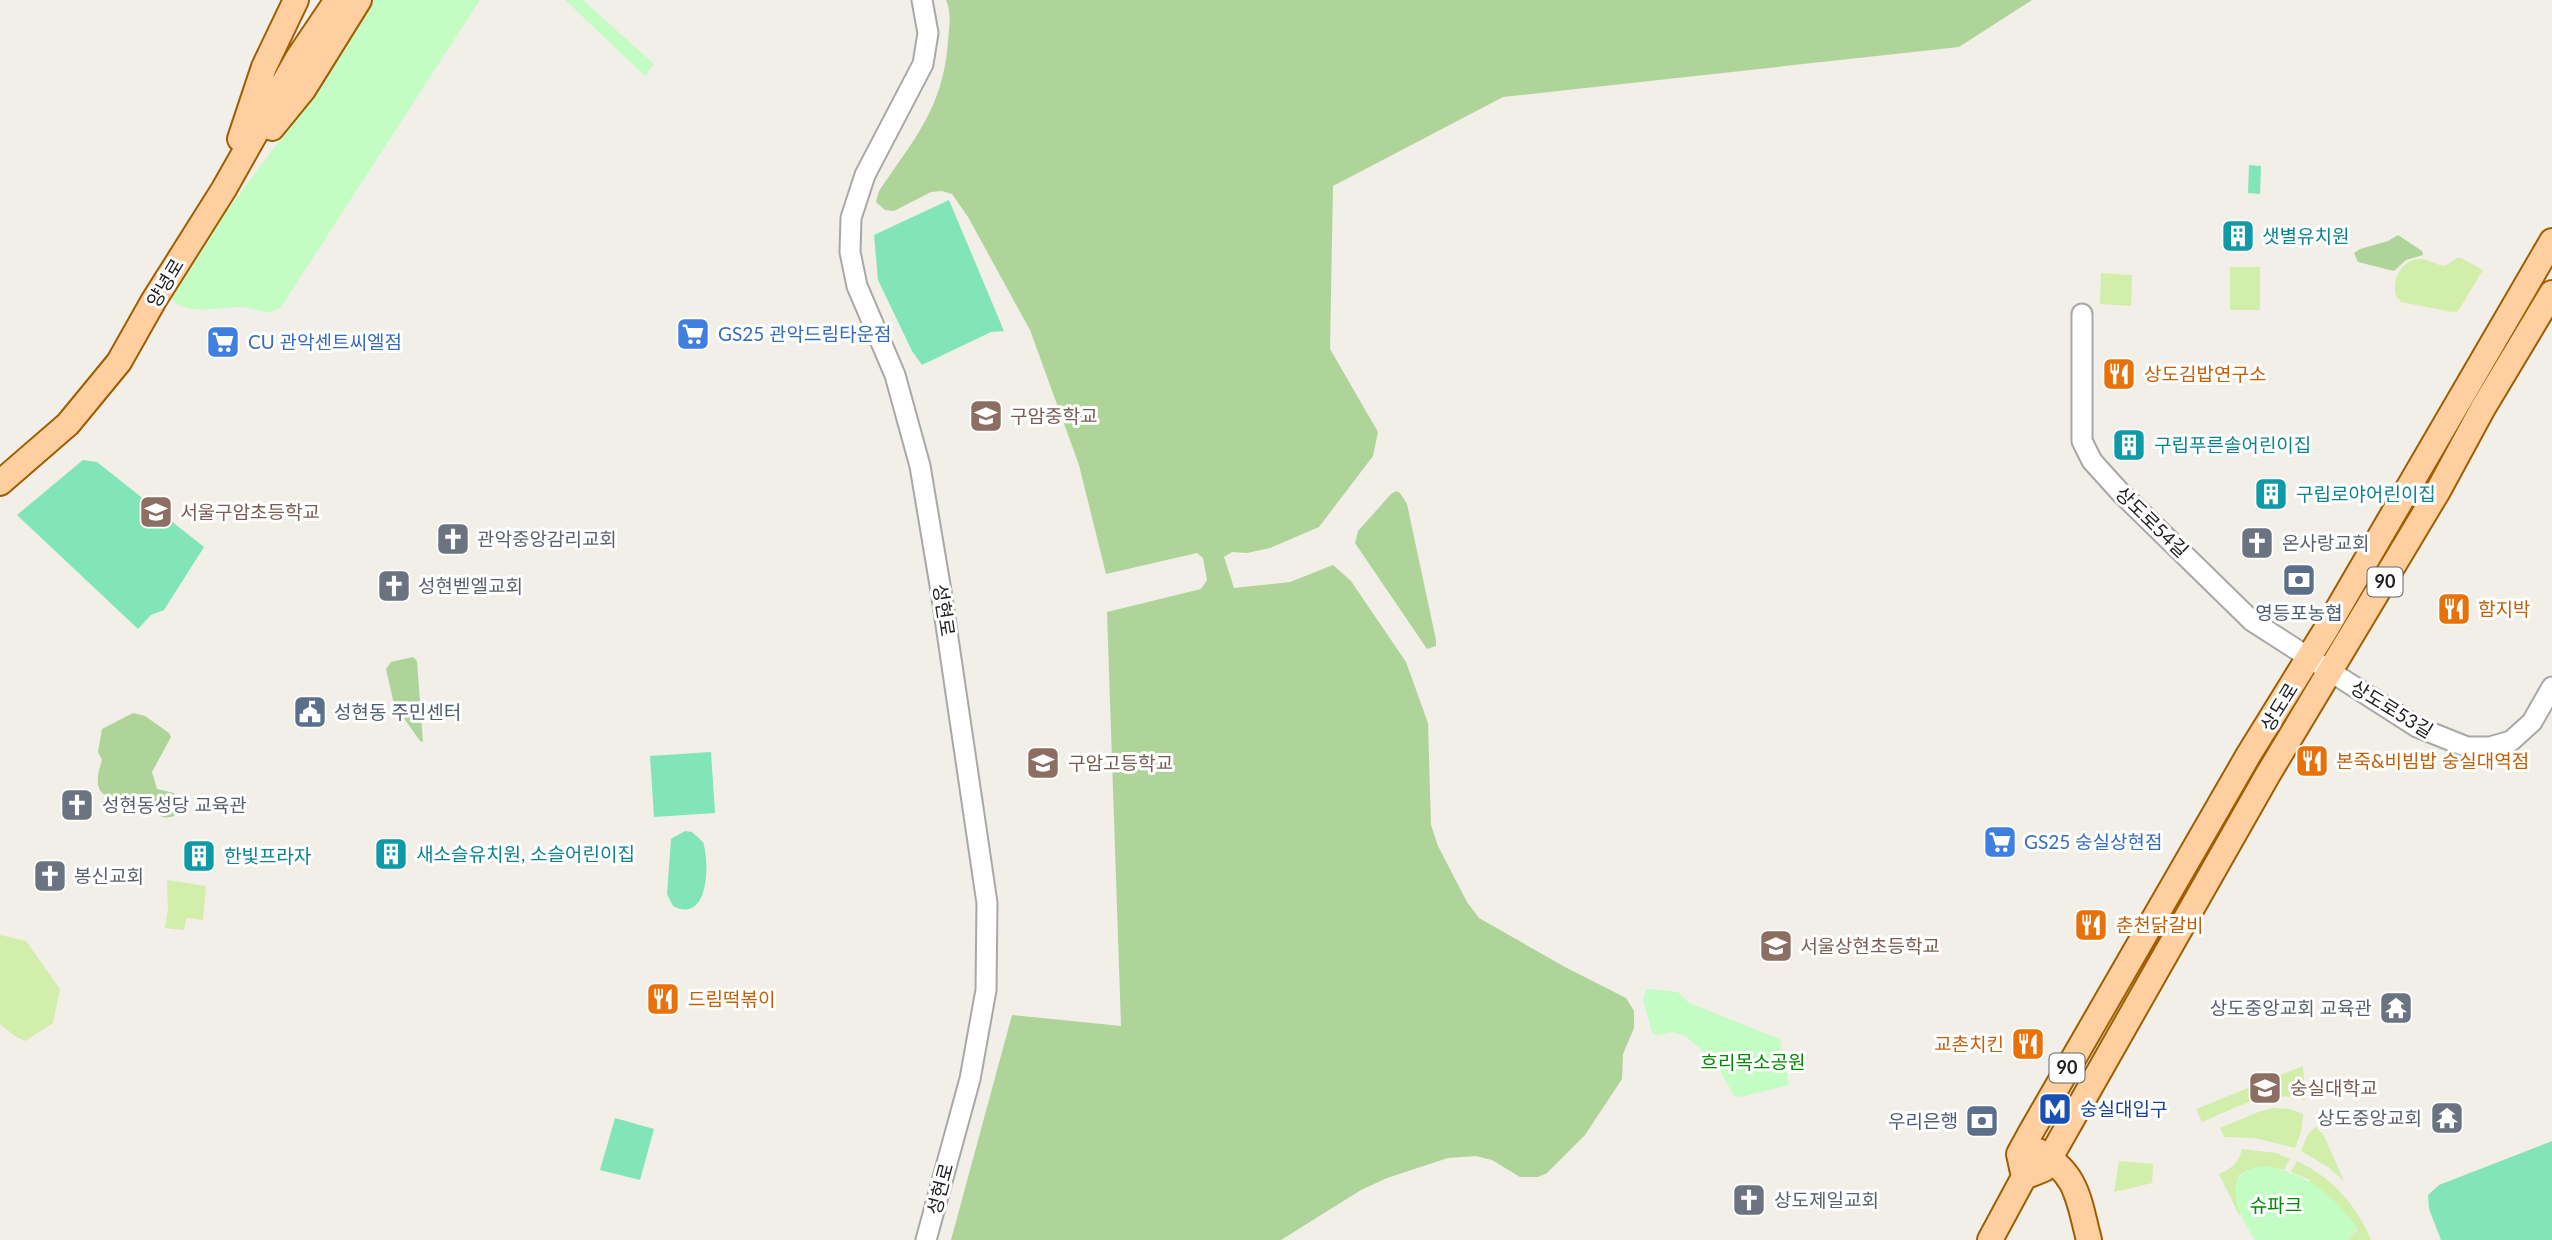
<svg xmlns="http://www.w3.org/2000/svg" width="2552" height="1240" font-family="Lato,'Noto Sans KR',sans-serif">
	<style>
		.grass { fill: #d1eeab }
		.forest { fill: #afd49a }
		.park { fill: #c4fdc4 }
		.pitch { fill: #82e5b8 }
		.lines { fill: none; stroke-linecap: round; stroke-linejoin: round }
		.minor-casing { stroke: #a8a8a8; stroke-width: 23 }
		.major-casing { stroke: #9f5f00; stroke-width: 28 }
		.minor { stroke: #fff; stroke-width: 19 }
		.major { stroke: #ffcfa0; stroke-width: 24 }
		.labels { text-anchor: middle; stroke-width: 6; stroke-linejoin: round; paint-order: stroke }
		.shield { fill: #fff; stroke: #646464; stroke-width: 2 }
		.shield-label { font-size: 18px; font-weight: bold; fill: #212121 }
		.culture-label { font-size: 19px; fill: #0d838f; stroke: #fff; text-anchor: start }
		.street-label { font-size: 19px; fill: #212121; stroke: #fff }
		.shop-label { font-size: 19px; fill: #366cbe; stroke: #fff; text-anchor: start }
		.food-label { font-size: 19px; fill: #c56008; stroke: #fff; text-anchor: start }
		.education-label { font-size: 19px; fill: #785e54; stroke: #fff; text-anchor: start }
		.worship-label { font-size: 19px; fill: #5b616d; stroke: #fff; text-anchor: start }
		.service-label { font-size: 19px; fill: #4e5e75; stroke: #fff }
		.park-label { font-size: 19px; fill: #058a07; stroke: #fff }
		.transit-label { font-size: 19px; fill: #164399; stroke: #fff; text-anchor: start }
	</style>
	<rect width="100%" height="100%" fill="#f2eee8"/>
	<path class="grass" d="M2457 258H2461L2483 270 2458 311 2453 312 2401 302 2396 296C2391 279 2403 258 2422 259 2430 260 2436 265 2445 266Z
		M2230 267H2260V310H2230Z
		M2101 273 2132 275 2131 306 2100 304Z
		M167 880 206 886 203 920 186 918 184 930 165 928 168 909Z
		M0 935 26 941 60 989 53 1023 25 1041 15 1036 0 1024Z
		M2303 1066 2305 1101C2269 1087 2235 1108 2202 1122L2196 1109Z
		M2274 1108 2290 1109 2303 1114 2301 1132 2295 1148 2255 1138 2224 1137 2220 1128 2261 1111Z
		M2316 1127 2324 1136 2344 1181 2328 1167 2301 1151 2308 1134Z
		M2242 1149 2276 1153 2290 1159 2284 1170C2266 1166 2255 1165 2239 1175L2236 1198 2241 1214 2239 1215 2219 1174C2232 1169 2239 1162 2242 1149Z
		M2119 1161 2153 1164 2152 1183 2114 1192Z
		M2297 1161C2331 1177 2357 1205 2371 1240H2348L2358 1229 2274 1240 2310 1180 2291 1172Z"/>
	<path class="forest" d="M946 0H2032L1959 47 1503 97 1333 186 1330 349 1378 432 1373 456 1319 527 1270 548 1247 553 1232 552 1224 557 1234 588 1290 582 1333 565 1351 581 1406 662 1428 723 1431 825 1438 846 1467 902 1479 918 1565 967 1626 998 1634 1011V1028L1623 1054 1622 1079 1585 1135 1547 1173 1538 1177H1520L1492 1160 1476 1156 1448 1158 1387 1178 1361 1190 1281 1240H951L1012 1015 1121 1026 1107 612 1201 589 1207 580 1203 558 1197 553 1106 574 1079 465 1030 330 968 217 952 194 942 191 931 192 894 211 885 210 876 202 879 191C914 139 943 108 948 42 949 27 952 14 946 0Z
		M2398 235 2422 251 2423 255 2406 260 2394 271 2358 262 2354 253 2360 249 2388 241Z
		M1396 491 1400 493 1407 504 1436 640V646L1427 649 1355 543 1358 531 1391 494Z
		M413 657 417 661 423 742 420 741 394 704 386 669 391 662Z
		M133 713 145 716 169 733 171 737 152 772 157 789 174 793 179 801 174 816C159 821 160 812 150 807 122 791 85 811 102 760L98 752 102 729Z"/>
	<path class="park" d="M369 0H480L281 307C268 318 255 307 239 307 220 307 168 320 170 287L314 94Z
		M565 0H583L654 64 645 76Z
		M1652 989 1678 992 1689 1003 1780 1039 1789 1085 1740 1097 1734 1096 1715 1061 1685 1036 1672 1032 1656 1035 1652 1032 1643 1000 1646 990Z
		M2266 1166C2309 1175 2332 1194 2358 1228L2348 1240H2255C2237 1213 2217 1170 2266 1166Z"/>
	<path class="pitch" d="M2249 165 2261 166 2260 194 2248 193Z
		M949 200 1004 331 991 332 922 365 912 351 878 280 874 235Z
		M2290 224 2314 237 2309 247 2284 233Z
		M83 460 97 462 204 547 164 610 151 615 138 629 17 515Z
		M711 752 715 813 654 817 650 756Z
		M685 831 692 832 703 842C710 862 709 925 673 906L667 894 671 839Z
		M615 1118 654 1129 640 1180 600 1170Z
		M2552 1141V1240H2441L2429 1209 2428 1195 2439 1185Z"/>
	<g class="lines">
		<defs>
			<path id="minor" d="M922 0 928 33 923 64 865 175 851 218 850 252 857 286 895 375 920 466 941 591 987 903 986 990 970 1079 926 1240
				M2082 314V441L2092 461 2120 492 2252 621 2417 727 2467 747H2490L2511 741 2532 722 2552 687"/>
			<path id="major" d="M272 128 303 90 359 0
				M240 139 264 67 296 0
				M0 483 68 424 119 362 154 300 224 189 298 58 337 0
				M2038 1151C2078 1174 2078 1198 2089 1240
				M2024 1177 2019 1154 2031 1132 2249 754 2325 631 2552 241
				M1990 1240 2024 1177 2044 1169 2050 1158 2267 776 2438 491 2483 408 2552 293"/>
		</defs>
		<use href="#minor" class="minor-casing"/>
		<use href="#major" class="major-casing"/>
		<use href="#minor" class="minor"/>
		<use href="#major" class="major"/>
	</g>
	<defs>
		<symbol id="building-square" viewBox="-11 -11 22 22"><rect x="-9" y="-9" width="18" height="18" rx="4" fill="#0f9aa8" stroke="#fff"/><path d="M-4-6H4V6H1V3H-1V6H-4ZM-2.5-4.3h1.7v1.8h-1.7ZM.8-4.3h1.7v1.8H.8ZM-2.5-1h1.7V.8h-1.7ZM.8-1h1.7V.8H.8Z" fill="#fff"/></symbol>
		<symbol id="supermarket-square" viewBox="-11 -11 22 22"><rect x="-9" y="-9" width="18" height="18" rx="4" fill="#3f7fe0" stroke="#fff"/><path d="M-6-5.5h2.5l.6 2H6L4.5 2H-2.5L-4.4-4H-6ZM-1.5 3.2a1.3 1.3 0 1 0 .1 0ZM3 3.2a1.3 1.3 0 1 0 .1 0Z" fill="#fff"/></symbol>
		<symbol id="restaurant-square" viewBox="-11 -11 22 22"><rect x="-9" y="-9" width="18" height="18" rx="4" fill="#e8710a" stroke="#fff"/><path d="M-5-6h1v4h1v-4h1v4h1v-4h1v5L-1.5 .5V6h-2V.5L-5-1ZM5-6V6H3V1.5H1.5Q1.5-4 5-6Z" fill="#fff"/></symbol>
		<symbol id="school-square" viewBox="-11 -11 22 22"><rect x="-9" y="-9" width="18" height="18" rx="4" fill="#8d6e63" stroke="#fff"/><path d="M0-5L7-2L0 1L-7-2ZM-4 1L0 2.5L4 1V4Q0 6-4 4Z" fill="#fff"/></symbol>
		<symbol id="church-square" viewBox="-11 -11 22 22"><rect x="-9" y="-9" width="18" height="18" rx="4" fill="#6b7280" stroke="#fff"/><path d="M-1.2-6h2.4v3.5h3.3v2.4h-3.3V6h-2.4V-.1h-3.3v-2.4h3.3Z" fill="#fff"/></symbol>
		<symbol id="bank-square" viewBox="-11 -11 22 22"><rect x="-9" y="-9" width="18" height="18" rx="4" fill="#5c6f8a" stroke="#fff"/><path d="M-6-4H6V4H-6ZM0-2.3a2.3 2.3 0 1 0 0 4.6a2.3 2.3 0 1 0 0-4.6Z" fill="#fff"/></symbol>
		<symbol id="civic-square" viewBox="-11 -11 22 22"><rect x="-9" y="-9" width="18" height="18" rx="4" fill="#5c6f8a" stroke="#fff"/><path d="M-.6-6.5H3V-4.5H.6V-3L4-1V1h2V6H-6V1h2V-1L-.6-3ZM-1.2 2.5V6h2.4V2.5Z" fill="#fff"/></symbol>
		<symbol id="temple-square" viewBox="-11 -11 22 22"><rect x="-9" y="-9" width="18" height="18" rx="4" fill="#6b7280" stroke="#fff"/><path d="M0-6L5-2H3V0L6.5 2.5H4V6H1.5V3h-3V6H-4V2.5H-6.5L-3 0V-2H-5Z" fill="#fff"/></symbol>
		<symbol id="university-square" viewBox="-11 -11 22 22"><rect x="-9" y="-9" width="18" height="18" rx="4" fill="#8d6e63" stroke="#fff"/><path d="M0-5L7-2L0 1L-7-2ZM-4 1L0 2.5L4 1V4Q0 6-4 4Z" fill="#fff"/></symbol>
		<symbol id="metro-square" viewBox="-11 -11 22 22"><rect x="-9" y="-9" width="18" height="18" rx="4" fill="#1a4fb4" stroke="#fff"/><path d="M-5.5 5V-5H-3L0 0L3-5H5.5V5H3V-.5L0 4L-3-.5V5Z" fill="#fff"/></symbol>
	</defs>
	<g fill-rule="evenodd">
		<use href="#building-square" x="2219" y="217" width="38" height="38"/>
		<use href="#supermarket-square" x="674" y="315" width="38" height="38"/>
		<use href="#supermarket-square" x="204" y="323" width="38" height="38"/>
		<use href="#restaurant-square" x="2100" y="355" width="38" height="38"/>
		<use href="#school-square" x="967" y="397" width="38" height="38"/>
		<use href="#building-square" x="2110" y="426" width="38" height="38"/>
		<use href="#building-square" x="2252" y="475" width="38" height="38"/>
		<use href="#school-square" x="137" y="493" width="38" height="38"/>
		<use href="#church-square" x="434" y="520" width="38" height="38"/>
		<use href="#church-square" x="2238" y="524" width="38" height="38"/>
		<use href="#bank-square" x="2280" y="561" width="38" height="38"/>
		<use href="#church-square" x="375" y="567" width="38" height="38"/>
		<use href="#restaurant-square" x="2435" y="590" width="38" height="38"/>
		<use href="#civic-square" x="291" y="693" width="38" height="38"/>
		<use href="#restaurant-square" x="2293" y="742" width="38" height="38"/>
		<use href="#school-square" x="1024" y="744" width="38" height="38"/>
		<use href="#church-square" x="58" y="786" width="38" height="38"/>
		<use href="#supermarket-square" x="1981" y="823" width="38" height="38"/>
		<use href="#building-square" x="372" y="835" width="38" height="38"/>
		<use href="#building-square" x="180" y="837" width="38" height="38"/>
		<use href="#church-square" x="31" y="857" width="38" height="38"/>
		<use href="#restaurant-square" x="2072" y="906" width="38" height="38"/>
		<use href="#school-square" x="1757" y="927" width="38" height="38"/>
		<use href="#restaurant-square" x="644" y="980" width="38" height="38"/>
		<use href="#temple-square" x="2377" y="989" width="38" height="38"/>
		<use href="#restaurant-square" x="2009" y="1025" width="38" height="38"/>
		<use href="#university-square" x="2246" y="1069" width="38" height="38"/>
		<use href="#metro-square" x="2036" y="1090" width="38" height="38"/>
		<use href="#temple-square" x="2428" y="1099" width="38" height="38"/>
		<use href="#bank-square" x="1963" y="1102" width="38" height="38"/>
		<use href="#church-square" x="1730" y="1181" width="38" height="38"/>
	</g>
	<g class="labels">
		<g class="shield">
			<rect x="2367.5" y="567.5" width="35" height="29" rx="5"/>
			<rect x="2049.5" y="1053.5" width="35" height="29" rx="5"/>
		</g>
		<g class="shield-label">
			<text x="2385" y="588">90</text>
			<text x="2067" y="1074">90</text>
		</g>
		<g class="culture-label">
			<text x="2262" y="243">샛별유치원</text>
			<text x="2154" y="452">구립푸른솔어린이집</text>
			<text x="2296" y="501">구립로야어린이집</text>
			<text x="416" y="861">새소슬유치원, 소슬어린이집</text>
			<text x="224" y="863">한빛프라자</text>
		</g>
		<g class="street-label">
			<text transform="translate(165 283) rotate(-59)" y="7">양녕로</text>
			<text transform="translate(2152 522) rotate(44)" y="7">상도로54길</text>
			<text transform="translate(944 610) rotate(81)" y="7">성현로</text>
			<text transform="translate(2279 707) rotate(-58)" y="7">상도로</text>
			<text transform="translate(2392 709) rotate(31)" y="7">상도로53길</text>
			<text transform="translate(940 1189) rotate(-75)" y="7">성현로</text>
		</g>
		<g class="shop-label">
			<text x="718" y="341">GS25 관악드림타운점</text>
			<text x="248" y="349">CU 관악센트씨엘점</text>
			<text x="2024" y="849">GS25 숭실상현점</text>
		</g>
		<g class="food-label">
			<text x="2144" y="381">상도김밥연구소</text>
			<text x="2478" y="616">함지박</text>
			<text x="2336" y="768">본죽&amp;비빔밥 숭실대역점</text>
			<text x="2116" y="932">춘천닭갈비</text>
			<text x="688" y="1006">드림떡볶이</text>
			<text x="2004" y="1051" text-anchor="end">교촌치킨</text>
		</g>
		<g class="education-label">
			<text x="1010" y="423">구암중학교</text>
			<text x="180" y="519">서울구암초등학교</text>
			<text x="1068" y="770">구암고등학교</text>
			<text x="1800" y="953">서울상현초등학교</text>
			<text x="2290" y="1095">숭실대학교</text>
		</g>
		<g class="worship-label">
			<text x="477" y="546">관악중앙감리교회</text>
			<text x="2282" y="550">온사랑교회</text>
			<text x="418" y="593">성현벧엘교회</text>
			<text x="102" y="812">성현동성당 교육관</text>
			<text x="74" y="883">봉신교회</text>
			<text x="2372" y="1015" text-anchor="end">상도중앙교회 교육관</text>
			<text x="2422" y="1125" text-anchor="end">상도중앙교회</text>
			<text x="1774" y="1207">상도제일교회</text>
		</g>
		<g class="service-label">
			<text x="2299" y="620">영등포농협</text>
			<text x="334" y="719" text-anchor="start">성현동 주민센터</text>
			<text x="1958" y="1128" text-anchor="end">우리은행</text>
		</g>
		<g class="park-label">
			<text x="1753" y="1069">흐리목소공원</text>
			<text x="2276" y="1212">슈파크</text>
		</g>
		<g class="transit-label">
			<text x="2080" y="1116">숭실대입구</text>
		</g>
	</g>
</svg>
